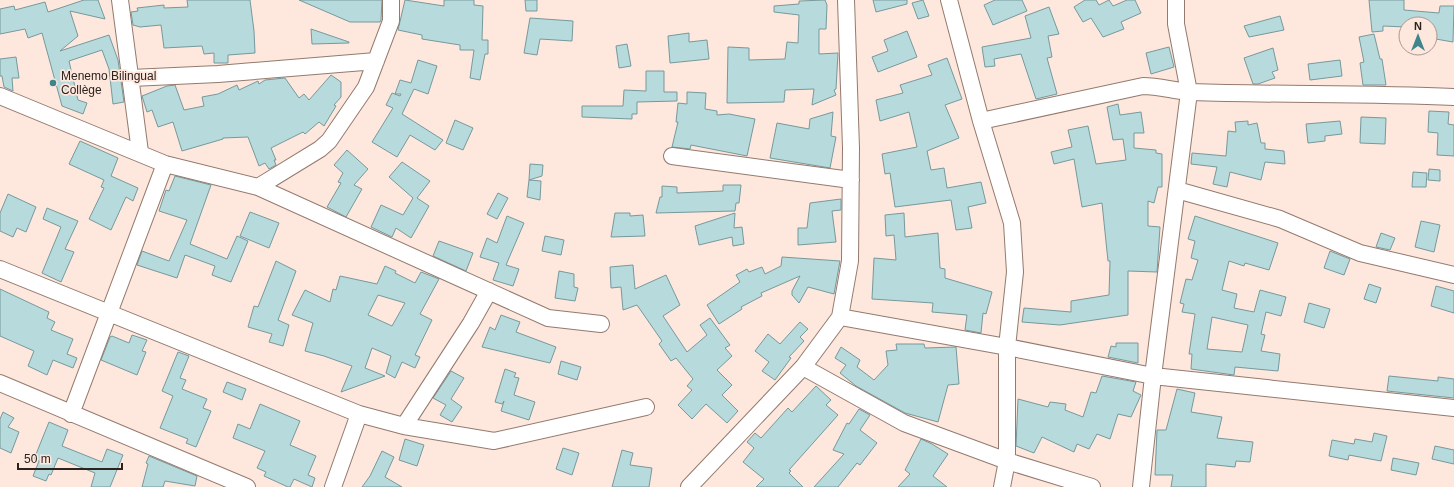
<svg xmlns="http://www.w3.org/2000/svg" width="1454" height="487" font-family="Arial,sans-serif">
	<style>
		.building { fill: #b7dadd; stroke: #77999c; fill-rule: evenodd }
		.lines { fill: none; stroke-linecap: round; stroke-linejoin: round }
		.minor-casing { stroke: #947a6e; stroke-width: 18 }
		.minor { stroke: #fff; stroke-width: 16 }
		.poi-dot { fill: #3e858c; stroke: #fee7dc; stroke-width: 1.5 }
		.labels { text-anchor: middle; stroke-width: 3.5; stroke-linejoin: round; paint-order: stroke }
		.poi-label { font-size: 12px; fill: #2d221d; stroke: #fee7dc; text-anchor: start }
	</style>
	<rect width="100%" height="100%" fill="#fee7dc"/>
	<path class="building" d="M84 0H98L105 19 70 11 78 36 60 51 109 35 118 60 124 102 113 104 109 69 102 50 69 61 78 100 87 103 83 114 62 106 42 33 28 38 25 29 0 34V9L14 6 15 10 45 2 48 12Z
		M187 0H250L254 31 255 53 228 55V63H214V53L204 54 202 46 164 48 161 25 140 27 133 25 131 12 138 11 137 8 164 5V8L188 7Z
		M299 0H382L381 20 380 22H350Z
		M405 0 444 6V0H474V5L483 6 482 40H488V54H485L480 80 470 78 474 50H460V45L422 39V35L398 30Z
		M525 0H537V11H526Z
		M825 0 827 5 826 29H819V54L838 53 836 89 834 90 836 95 812 105 814 89 785 90 784 102 727 103 728 47 749 48V60L785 59 787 42 798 43 799 15 774 12V6L799 4V1Z
		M873 0H907V4L876 12Z
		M923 0 929 16 918 19 912 3Z
		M995 0H1022L1027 11 993 25 984 5Z
		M1085 0H1096L1099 5 1109 0 1113 6 1127 0H1135L1141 13 1121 22 1124 29 1103 37 1091 18 1083 22 1074 7Z
		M1369 0H1404V10L1439 13 1440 6H1454L1453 42 1430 38V24H1406V27L1383 26V31L1372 32Z
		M1049 7 1059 34 1048 36 1052 57 1047 58 1057 94 1036 99 1021 54 994 59 995 66 985 67 982 47 1031 38 1025 16Z
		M1280 16 1284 30 1249 37 1244 26Z
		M530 18 573 21 572 41 540 39 537 55 524 53Z
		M311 29 349 42V43L312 44Z
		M907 31 917 57 878 72 872 57 888 51 884 40Z
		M689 33V42L707 40 709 59 670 63 668 36Z
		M1374 34 1380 59H1382L1386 85H1363L1360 63 1364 62 1359 37Z
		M627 44 631 66 619 68 616 46Z
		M1169 47 1174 67 1151 74 1146 53Z
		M1273 48 1278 70 1272 72 1275 78 1258 84H1253L1244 58Z
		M16 57 19 78H12L13 91 4 87 2 76H0V59Z
		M947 58 962 99 945 105 959 138 927 151 931 170 944 168 947 188 981 182 986 203 968 207 972 228 956 230 951 200 895 207 890 173 885 174 882 154 917 147 909 112 880 121 876 100 903 93 900 85 932 75 928 65Z
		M418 60 437 66 428 94 414 89 402 114 443 140 435 150 410 135 397 157 372 142 393 108 386 105 392 93 400 96 401 94H395L400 80 411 83Z
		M1340 60 1342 76 1310 80 1308 64Z
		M646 71H664V92H677V101L637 102V114H632V119L582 117V106H623L624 90 646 91Z
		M331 75 341 82V97L334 105 336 106 324 126 319 122 305 134 303 132 271 148 276 160H274L276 165 269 169 265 163 259 166 248 137 223 138V139L182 151 173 122 158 127 152 110 147 112 142 96 167 86 175 85 184 110 204 106 202 97 218 94 237 85 239 90 258 81 259 84 265 80 285 78 299 98 304 94 309 100Z
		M687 92 706 93 705 109 717 111V115L729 114 755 119 747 156 691 145 690 149 672 147 678 122H676L678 103 687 104Z
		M1118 104 1120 115 1141 112 1144 133H1134V148L1156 150V153L1162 154V187H1158L1154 203 1148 201V226L1160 227 1157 272 1128 271V315L1060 325 1022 322 1024 308 1071 312V301L1109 295 1110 261H1108L1102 203 1082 207 1074 159 1054 164 1051 152 1072 147 1068 130 1088 126 1096 164 1126 160 1123 139 1113 140 1107 107Z
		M1429 111 1449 112 1448 124 1454 125V156L1437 155 1438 133 1428 132Z
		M833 112 831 136 836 137 830 168 770 158 777 123 809 129 810 119Z
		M1361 117 1386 118 1385 144 1360 143Z
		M455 120 473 128 463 150 446 143Z
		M1248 121V125L1257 123 1261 143H1265V149L1284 151 1285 164 1265 162 1261 180 1230 172 1227 187 1213 184 1217 167 1191 164 1192 153 1226 156 1228 131 1236 132 1235 122Z
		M1340 121 1342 134 1325 136V141L1308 143 1306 124Z
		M80 141 118 158 111 176 138 188 133 201 126 197 111 230 89 219 104 188 101 187 104 180 69 164Z
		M347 150 368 169 354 185 362 189 346 217 327 207 341 183 338 182 343 173 334 165Z
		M402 162 430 181 417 198 429 206 411 238 396 228 392 237 371 227 381 205 403 215 413 198 389 177Z
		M530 164 543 165 542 176 529 180Z
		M1429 169 1440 170V181L1428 180Z
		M1413 172 1427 173 1426 187H1412Z
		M175 176 211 185 190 244 227 259 237 236 248 241 231 282 212 275 215 266 185 255 177 278 137 265 142 251 169 261 187 220 159 211 166 190 169 191Z
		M529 180 541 181 540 200 527 197Z
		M723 185H741L739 203H736L735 211 656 213 660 197H662V186L677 187V193L723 191Z
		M498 193 508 198 497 219 487 214Z
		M8 194 36 207 26 232 17 228 13 237 0 231V213Z
		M841 199V210L832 211 836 242 798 245V228H807L810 203Z
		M47 208 78 221 65 249 74 252 61 282 42 273 61 227 43 219Z
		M250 212 279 223 269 248 240 236Z
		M615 213H630V216L643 215 645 236 611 237Z
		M735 213 734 228 742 227 744 244 733 246 732 237 699 245 695 226Z
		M904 213 905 237 938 233 940 268 945 269V278L992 292 986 314 983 313 981 333 965 330 967 315 932 312 933 303 872 299 874 258 896 260 894 235 886 236 885 215Z
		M507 216 524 223 506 265 519 269 513 286 493 280 499 263 480 257 487 238 497 243Z
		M1195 216 1278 243 1269 270 1245 263 1244 266 1229 261 1222 290 1237 294 1234 308 1254 312 1260 290 1286 297 1281 316 1266 312 1261 334 1265 335 1261 351 1280 354 1278 371 1235 367 1234 375 1191 369 1192 354H1189L1195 314 1182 312 1184 304 1180 303 1186 279 1192 280 1198 260 1191 258 1195 241 1188 239ZM1212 317 1248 325 1242 352 1207 349Z
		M1421 221 1440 225 1434 252 1415 247Z
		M1381 233 1395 238 1390 250 1376 247Z
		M545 236 564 240 561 255 542 251Z
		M439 241 473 253 466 271 433 256Z
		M1330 251 1350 259 1344 275 1324 268Z
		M782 257 840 261 834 294 808 287 799 303 792 295V291L800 276 761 293 762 296 741 307 742 309 719 324 707 305 740 282 736 275 747 269 749 272 762 267 765 274 781 266Z
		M276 261 296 271 278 320 289 325 283 346 269 342 272 334 248 327 254 306 258 307Z
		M633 265 635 289 666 275 680 305 663 316 687 352 707 335 700 325 710 318 730 345 725 348 732 356 717 370 732 385 722 395 738 411 727 423 706 404 692 419 678 405 692 390 687 386 693 379 676 358 671 361 659 344 662 341 637 305 623 310 621 287 611 288 610 267Z
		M385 266 396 271 395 273 415 283 421 272 439 279 420 314 432 320 415 355 420 357 415 368 402 362 395 378 386 373 391 356 372 348 365 368 385 376 341 392 352 366 324 356 305 351 313 323 292 315 305 290 330 302 333 289 336 290 340 276 377 284ZM378 295 405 303 392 326 368 315Z
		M559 271 574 274V287L578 288 575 301 555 298Z
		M1369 284 1381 288 1376 303 1364 299Z
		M1436 286 1454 291V313L1431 306Z
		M0 289 49 312 47 318 55 322 51 330 73 339 67 354 77 358 73 368 53 360 47 375 28 366 34 351 0 336Z
		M1309 303 1330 309 1324 328 1304 322Z
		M501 315 520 322 516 332 556 347 550 363 482 347 490 327 495 330Z
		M800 322 808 329 800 337 804 341 789 357 791 358 775 380 762 371 769 362 755 351 768 334 780 344Z
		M132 335 147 340 142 351 146 352 137 375 101 360 110 337 112 336 129 343Z
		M1116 343H1138V363L1108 357 1111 346 1116 347Z
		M896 344H924L925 348 956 347 959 384 948 385 938 422 905 413 856 386 840 373 846 365 835 358 841 347 860 360 857 367 874 380 888 365 886 351 897 350Z
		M178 352 189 356 180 378 186 380 182 389 207 399 203 408 211 411 196 447 186 443 188 439 160 428 173 396 162 391Z
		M561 361 581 367 577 380 558 374Z
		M505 369 516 373 514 377 519 378 514 395 535 402 529 420 501 411 504 401 502 404 495 402Z
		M451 371 464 378 451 399 462 407 452 422 440 415 446 405 433 398Z
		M1102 376 1136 382 1133 391 1141 395 1131 417 1118 414 1110 439 1097 434 1089 449 1077 444 1074 452 1042 437 1034 453 1016 446 1018 399 1048 407 1050 402 1066 404 1065 410 1083 417 1091 392 1096 393Z
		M1389 376 1438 381V377L1454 379V398L1387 391Z
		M227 382 246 389 242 400 223 392Z
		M816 386 831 400 826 405 838 415 789 470 791 471 789 473 803 487H756L764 479 743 462 754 448 747 442 755 433 761 438 788 408 792 412Z
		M1177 389 1195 393 1191 412 1222 417 1217 438 1253 442 1250 462 1236 461 1235 467 1206 464V487H1171L1173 475H1155L1157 430H1166Z
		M260 404 300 421 290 445 316 456 308 475 315 478 312 487 294 479 290 487H288L264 476 266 472 257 468 265 451 233 438 238 424 250 429Z
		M859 409 870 415 860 430 877 443 860 465 857 463 838 487H814L844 454 833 450 847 423 849 424Z
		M3 412 14 418 8 427 19 432 11 453 0 448V419Z
		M49 422 68 430 62 446 102 462 107 449 123 455 110 487H91L95 473 58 458 51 475 49 474 46 481 33 476 39 461 34 459Z
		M1374 433 1387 436 1381 461 1349 455 1348 460 1329 456 1332 440 1354 444 1355 439 1372 442Z
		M405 439 424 445 417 466 399 460Z
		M921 439 932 444 948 454 933 476 947 487H898L910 474 905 470Z
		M1435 446 1454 450V464L1432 459Z
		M563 448 579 453 572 475 556 469Z
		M622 450 633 453 630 465 652 468 649 487H612Z
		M382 451 394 457 385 477 402 487H362L370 476Z
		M149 456 197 476 195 486 165 481 163 487H142L148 464 146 463Z
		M1393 458 1419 463 1416 475 1391 470Z"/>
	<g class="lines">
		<defs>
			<path id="minor" d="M120 0 140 152
				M949 0 981 121 1012 223 1015 272 1007 347V461L1002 487
				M131 78 218 74 376 61
				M0 96 165 164 258 187 548 318 601 324
				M981 121 1143 86C1159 86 1175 91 1191 92 1279 95 1366 93 1454 97
				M672 156 851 180
				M258 187 320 149 329 141 366 87 391 21V0
				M1177 190 1280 219 1360 253 1454 275
				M0 269 359 414 404 426 494 441 646 407
				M840 317 1007 347 1153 376 1454 408
				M803 367 904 423 1007 461 1092 487
				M0 383 247 487
				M71 414 165 164
				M404 426 471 323 489 291
				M333 487 359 414
				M689 487 803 367 840 317 850 261 851 148 846 0
				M1141 487 1153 376 1189 92 1176 24V0"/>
		</defs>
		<use href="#minor" class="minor-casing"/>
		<use href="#minor" class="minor"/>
	</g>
	<circle class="poi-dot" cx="53" cy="83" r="4"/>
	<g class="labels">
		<g class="poi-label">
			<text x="61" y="80">Menemo Bilingual<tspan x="61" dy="14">Collège</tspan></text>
		</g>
	</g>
	<g transform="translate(1418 36)"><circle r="19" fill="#fee7dc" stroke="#aa9890"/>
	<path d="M0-3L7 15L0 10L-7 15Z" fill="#3e858c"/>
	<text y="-6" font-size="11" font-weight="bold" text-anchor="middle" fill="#2d221d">N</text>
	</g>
	<path d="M18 463v6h104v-6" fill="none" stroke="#2d221d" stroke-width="2"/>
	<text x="24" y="463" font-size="12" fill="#2d221d" stroke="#fee7dc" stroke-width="3" paint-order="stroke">50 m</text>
</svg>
